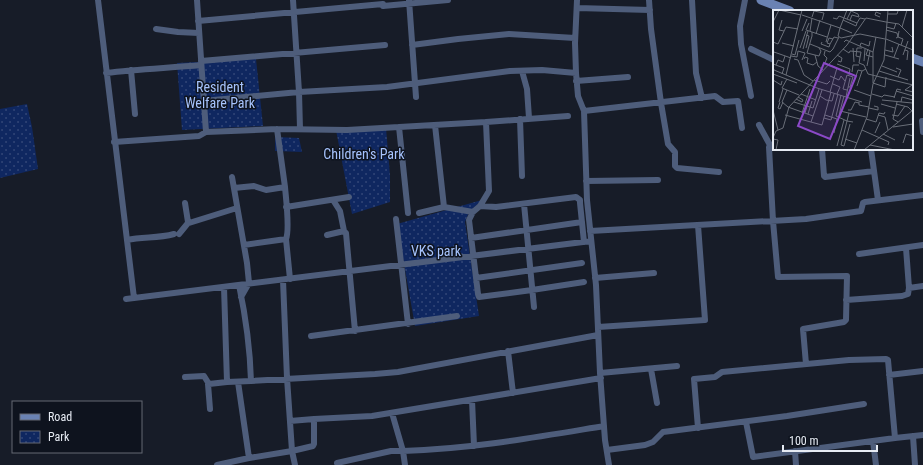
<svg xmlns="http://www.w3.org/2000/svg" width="923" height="465" font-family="'Roboto Condensed',sans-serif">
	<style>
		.park { fill: url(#park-dots) }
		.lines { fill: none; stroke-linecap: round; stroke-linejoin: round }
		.street { stroke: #4e5d7b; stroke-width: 6 }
		.secondary { stroke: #6a82b3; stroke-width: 9 }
		.labels { text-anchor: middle; stroke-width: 3; stroke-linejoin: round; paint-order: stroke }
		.park-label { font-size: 14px; fill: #a6c3fd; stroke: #0e131e }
		.inset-road { fill: none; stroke: #6a6f79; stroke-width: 1 }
		.view { fill: #8b49c7; fill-opacity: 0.15; stroke: #8b49c7; stroke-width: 2 }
		.inset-edge { fill: none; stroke: #e6ebf3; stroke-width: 2 }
	</style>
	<defs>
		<pattern id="park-dots" width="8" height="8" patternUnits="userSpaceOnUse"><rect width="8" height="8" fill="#0f2760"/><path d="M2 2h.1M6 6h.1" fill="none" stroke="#324677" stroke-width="1.8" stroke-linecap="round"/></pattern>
	</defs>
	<rect width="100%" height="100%" fill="#171c28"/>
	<path class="park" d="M256 59 263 126 182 130 177 63Z
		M27 104 32 127 38 169 0 178V109Z
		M386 128 390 175V202L352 214 336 130Z
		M275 137 299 138 302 152 275 151Z
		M482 200 469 212 465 222 479 316 415 326 397 224Z"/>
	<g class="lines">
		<path class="street" d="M98 0 134 298
			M197 0 206 132
			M293 0 299 92 387 87 510 71 542 70 576 73
			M409 0 416 97
			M577 0 575 43 576 73 578 96 584 111 587 200 596 285 600 373 605 440 609 465
			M649 0 651 29 661 103 668 144 675 152V166L677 168 719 172
			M692 0 696 73 702 98
			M745 0 740 26 741 44 751 96
			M383 6 448 0
			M577 8 650 10
			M830 11 831 0
			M198 21 383 4
			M156 29 178 32 199 33
			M412 45 458 39 509 34 575 38
			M751 49 774 60
			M201 61 385 45
			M131 70 135 114
			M522 71 527 89 529 118
			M106 73C138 69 169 68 201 65
			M576 81 628 77
			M203 101 299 92 300 129
			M584 111 715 96 723 102 738 101 742 128
			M568 116 486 122 489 191 480 206 473 212 469 220 478 294 479 297 532 290 584 282
			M520 119 522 176
			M922 121 923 132
			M435 125 444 207 473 212
			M759 125 770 145
			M399 127 408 213
			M277 129 285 187
			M114 142 199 136 206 132 277 129 347 130 486 122
			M774 145 769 147 773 221 778 277 847 276 846 320 844 322 803 329 806 364
			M822 149 824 176 825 177 874 171
			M871 149 878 200
			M232 177 247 263 249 283 241 297
			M586 181 658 180
			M234 188 254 186 266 190 285 187C286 199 290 230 286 239L244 245
			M333 200 340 211 344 231
			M185 203 188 222 189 223 237 208
			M524 204 534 307
			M480 206 496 207 576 197 580 200V203L584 242
			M286 207 349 197
			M419 213 444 207
			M396 219 408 324
			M590 231 806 219 861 211 863 203 865 202 923 195
			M179 234 188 223
			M327 235 344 231 346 233 355 331
			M471 238 582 222
			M286 239 290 279
			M127 240C143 236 157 239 174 234
			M859 254 923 245
			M476 278 582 263
			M595 278 654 273
			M239 285C246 318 250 346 251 381L375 374 398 372 598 335
			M224 287 227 382 251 381
			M909 288 923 286
			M126 299 591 241
			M846 300 902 296 908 294 909 288 906 248
			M598 327 705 320 698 225
			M311 336 457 316
			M508 351 513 393
			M651 369 657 403
			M600 373 677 366
			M889 375 923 371
			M185 377 204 376 209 384 227 382
			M238 382 249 458
			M208 384 210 409
			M472 400 474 446
			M392 413 403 451C471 449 537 437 604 426
			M290 421 314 419
			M698 428 694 379 715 377 722 372 849 360 886 359 888 360 895 438 753 457 746 422
			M913 436 915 465
			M895 438 923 435
			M873 441 876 465
			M607 450 645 445 653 442 663 432 787 416 864 404
			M795 451 796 465
			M337 463 391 451H403L405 465
			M217 465 249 458 292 451 287 378 283 280
			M295 465 292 451 313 446 314 444V419L372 416 601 378"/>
		<path class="secondary" d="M761 0 790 11
			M912 58 923 62"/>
	</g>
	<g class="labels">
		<g class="park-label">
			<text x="220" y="92">Resident<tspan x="220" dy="16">Welfare Park</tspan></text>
			<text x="364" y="159">Children's Park</text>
			<text x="436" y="256">VKS park</text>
		</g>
	</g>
	<g transform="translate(773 10)">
		<rect width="140" height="140" fill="#171c28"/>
		<path class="inset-road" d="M6 0 28 5M74 0 67 18 79 23M115 4H124L125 1M29 5 67 18 65 26 68 28 87 24 112 29M39 7 41 1 51 3 49 10M107 7 102 5 103 2 108 4M60 8 64 9 66 6 84 13 87 8 92 9M74 9 78 1 85 4 86 7M9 10 6 20 11 21M70 10 83 16 84 13M77 10 79 5 86 7M0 12 6 0M113 12 126 14 140 28M36 13 33 20 39 22V26L34 43 42 45 45 56 50 60M113 17 121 19 123 13M129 17 134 0M113 20 124 23 125 27 123 28M29 21 34 9M37 21 39 8M126 21 125 27 130 29 128 35M39 22 54 27M43 24 47 10M113 29 140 40M0 32 5 34 13 17 25 19M49 32 48 34 56 37 57 34 54 33 56 28 60 29M53 32 58 15M71 32 73 30 100 42V73M9 33 21 36M37 34 57 42 60 39M57 34 61 27 65 28M87 36 88 33 96 36 97 31M27 38 33 21M33 38 36 26 33 25M80 38 81 52M30 39 35 21M60 39 66 27M70 39 76 43 77 41 88 42 86 53 91 55 95 64 140 75M95 39 93 45 100 47M112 40 120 42 119 37M132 40 135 41 134 50M100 42 103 27M19 44 22 45 26 30M0 45 1 42 18 48M42 45 46 46 48 41 46 38M64 45 69 48 68 52 65 51M112 45 126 49M130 45 135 31M18 46 24 47 25 41 32 43 29 50M87 47 83 46 84 38H89M121 47 126 34M21 49 25 50 31 65 40 71M31 49 32 47 35 48 34 53 40 55 44 52M91 51 92 39M52 53 54 48 51 45 52 41M0 54 11 58 9 64M64 54 77 59 76 65M3 55 5 50 10 52 12 46M94 56 97 41M109 56 124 62M0 58 1 60 44 78 89 92M123 58 128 60 125 67M106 61 135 70M79 62 80 55H86M0 64 24 73M13 65 29 0M80 65 83 66 85 60 89 61M57 66 66 70 68 66 72 71M14 69 9 78 26 85M0 70 8 75 9 71M41 70 54 74 57 71M100 73 112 77 113 67M60 74 67 77 64 84M139 75 132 80 140 82M84 76 89 61 93 59M14 80 9 92 15 97 40 106M49 80 47 86 53 90 59 91 61 84M74 80 70 79 74 65 80 67 77 77H75M81 80 98 86M123 81 140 86M57 82 64 58 59 56M28 84 43 90M99 84 109 87 111 85 122 87M68 85 63 106 74 111 68 135 71 136 77 114M73 87 77 68M121 88 124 79 128 80M23 89 29 92 30 90 25 87M36 90 41 76M109 90 139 93M6 92 10 79M7 92 5 98 7 99 10 92M21 92 40 98 46 79M86 92V95L96 97M124 92 120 109 125 112M128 92 129 87 140 90M108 94 122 98M123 94 135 97 139 101M96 98 105 100V97L101 96M0 100 5 120M75 100H78L82 92 86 93M67 101 71 86M29 103 37 79M32 103 36 90M76 103 74 111 80 112M35 104 39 91M12 105 49 115M52 105 64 109 61 123M105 105 112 107 115 120M119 105 125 106 132 96M66 106 67 101 93 107M51 108 58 110 65 84M93 109 103 112 106 103 111 104 112 102M38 112 47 86M49 115 58 82M120 117 140 114M89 120 116 132 115 135M102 123 107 112M110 124 122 130M0 128 3 121 10 118 16 97 74 35 93 8 113 12M0 129 5 130 3 140M72 129 84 133M130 133 133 124 140 126M97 135 122 140M64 136 71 110M81 140 94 107 100 74 111 50 115 0M91 140 140 100"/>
		<path class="view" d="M51 53 83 66 57 129 25 116Z"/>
		<rect width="140" height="140" class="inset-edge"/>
	</g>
	<rect x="12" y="401" width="130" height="52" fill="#0e131e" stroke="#646973"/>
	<rect x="20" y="414" width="20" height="6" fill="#6a82b3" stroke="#646973"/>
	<text x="48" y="421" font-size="12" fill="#e6ebf3">Road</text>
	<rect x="20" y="431" width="20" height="12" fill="url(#park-dots)" stroke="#646973"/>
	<text x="48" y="441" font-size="12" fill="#e6ebf3">Park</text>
	<path d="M783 445v6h94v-6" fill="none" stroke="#e6ebf3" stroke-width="2"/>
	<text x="789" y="445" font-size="12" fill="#e6ebf3" stroke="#0e131e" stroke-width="3" paint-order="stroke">100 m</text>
</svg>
